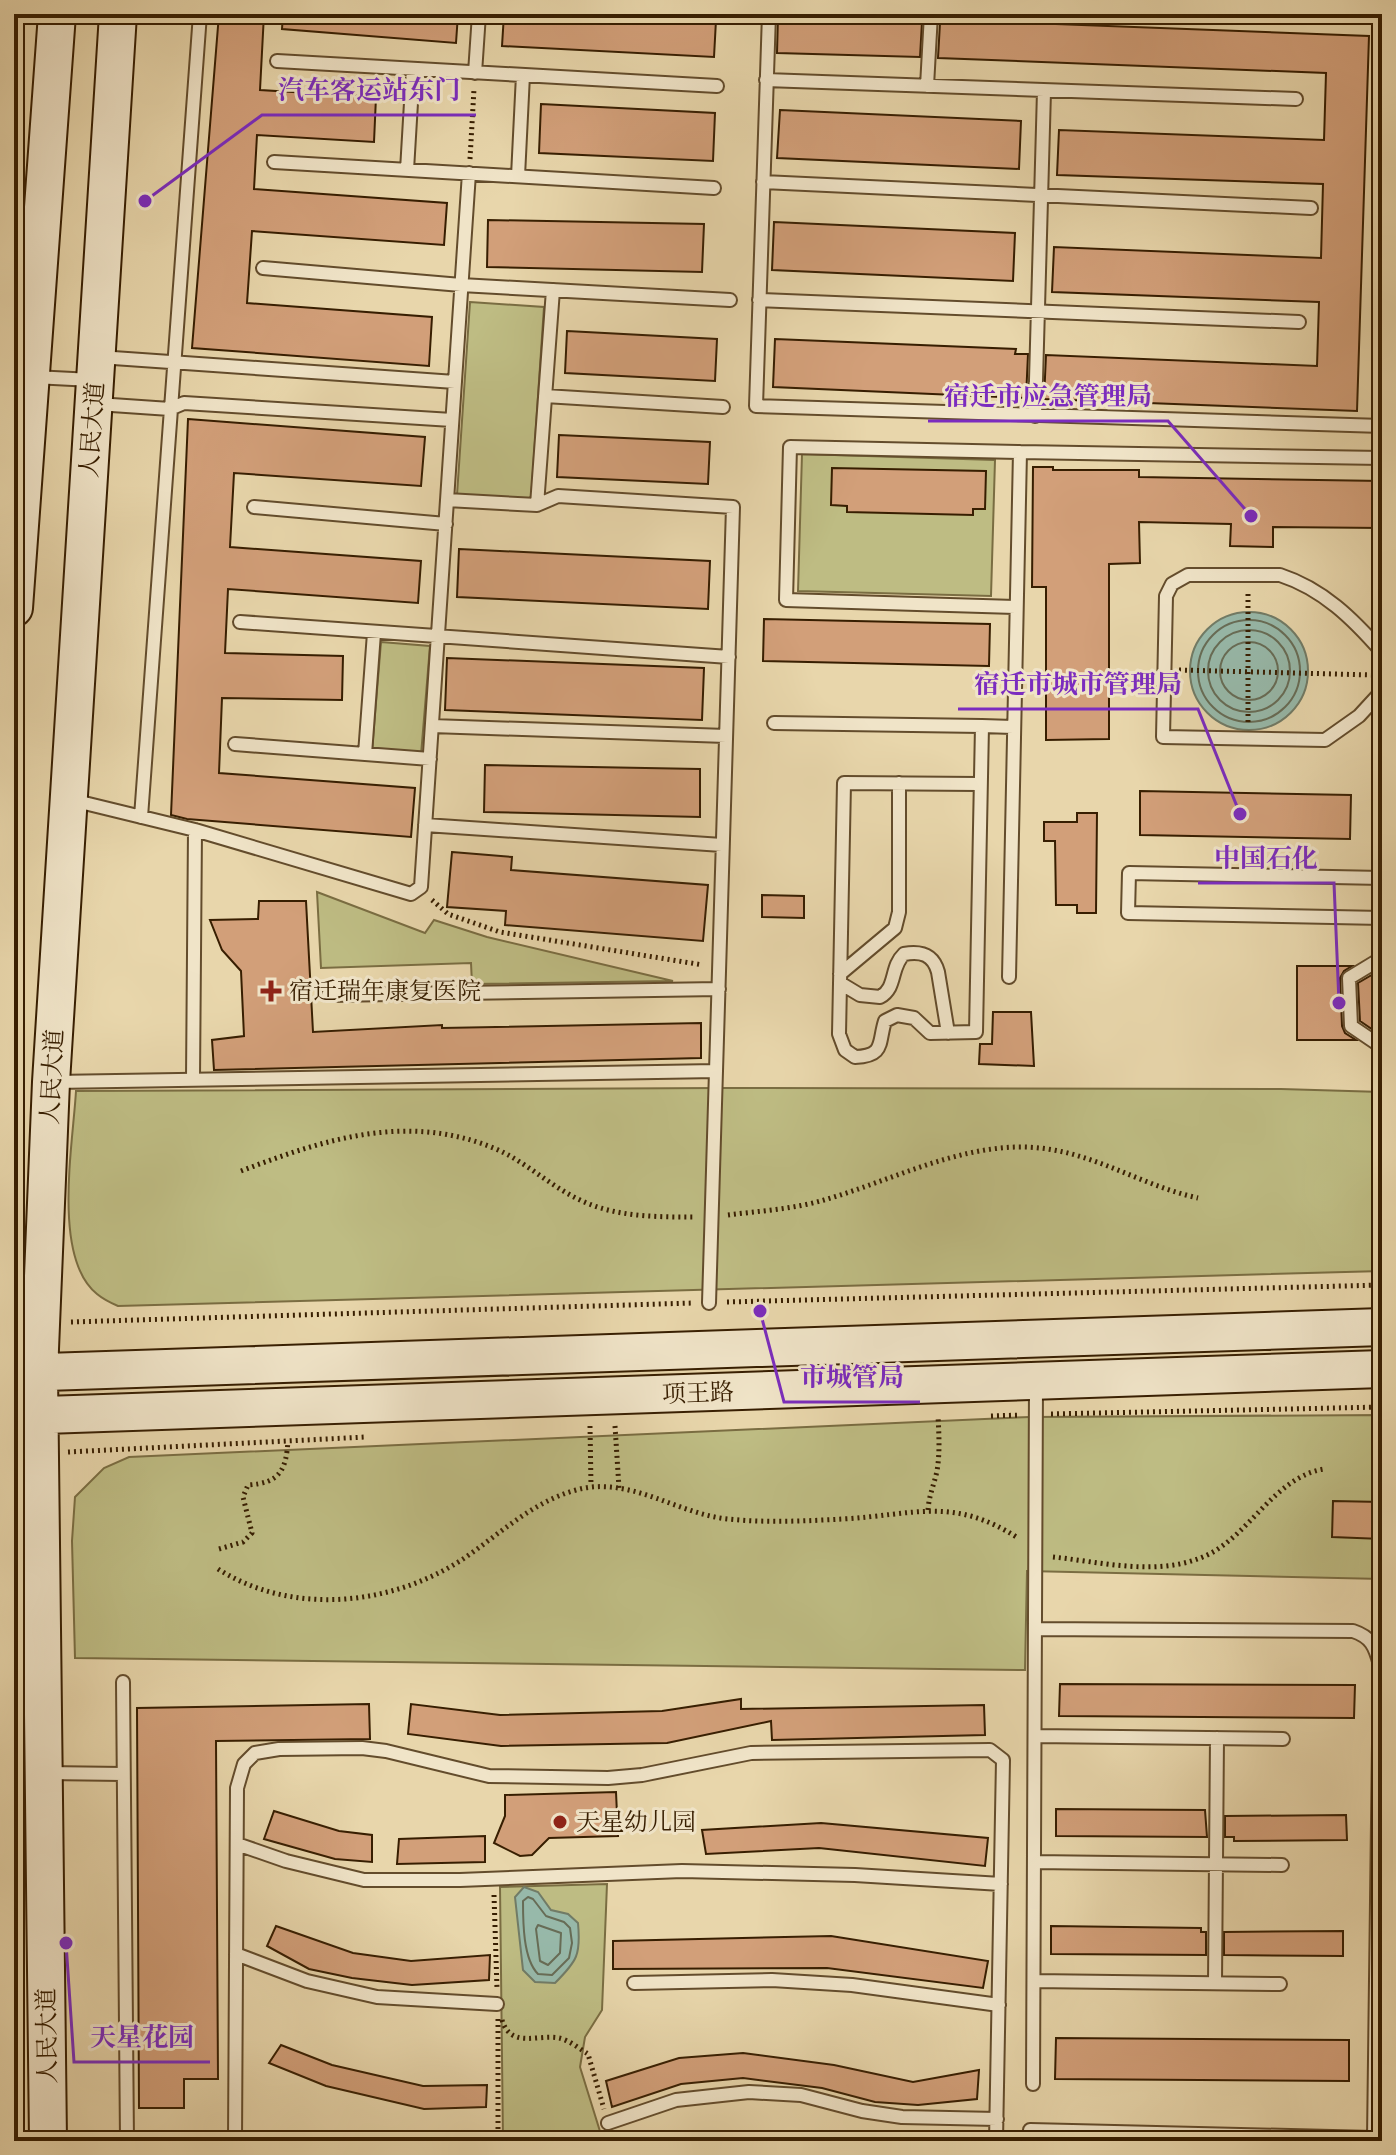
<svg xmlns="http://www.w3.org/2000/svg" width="1396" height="2155" font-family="'IM FELL French Canon','Noto Serif SC',serif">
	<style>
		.green { fill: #bebc83; stroke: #7a6d42; stroke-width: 2 }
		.water { fill: #97b9aa; stroke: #717b66; stroke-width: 2 }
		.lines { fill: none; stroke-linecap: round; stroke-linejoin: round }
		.shore { stroke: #676c56; stroke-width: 2 }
		.building { fill: #d29f79; stroke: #371e01; stroke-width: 2 }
		.lane-casing { stroke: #634c2c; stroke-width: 16 }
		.secondary-casing { stroke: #371e01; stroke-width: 40 }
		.path { stroke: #371e01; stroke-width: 5; stroke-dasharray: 2 4; stroke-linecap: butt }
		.lane { stroke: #f0e4c8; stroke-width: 12 }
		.secondary { stroke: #f0e4c8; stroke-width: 36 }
		.poi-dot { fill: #8f2418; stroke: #f0e4c8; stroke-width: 3 }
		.labels { text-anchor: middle; stroke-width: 6; stroke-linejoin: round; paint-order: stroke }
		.street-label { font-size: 24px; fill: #371e01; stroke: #f0e4c8 }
		.poi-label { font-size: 24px; fill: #371e01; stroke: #f0e4c8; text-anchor: start }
		.leader { fill: none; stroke: #7b2cbf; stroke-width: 3 }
		.callout-dot { fill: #7b2cbf; stroke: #f0e4c8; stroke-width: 3 }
		.callout-label { font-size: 26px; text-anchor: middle; font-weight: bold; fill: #7b2cbf; stroke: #f0e4c8; stroke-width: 6; stroke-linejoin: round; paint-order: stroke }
	</style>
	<rect width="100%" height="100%" fill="#e8d6ab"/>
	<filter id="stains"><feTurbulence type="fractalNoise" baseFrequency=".0025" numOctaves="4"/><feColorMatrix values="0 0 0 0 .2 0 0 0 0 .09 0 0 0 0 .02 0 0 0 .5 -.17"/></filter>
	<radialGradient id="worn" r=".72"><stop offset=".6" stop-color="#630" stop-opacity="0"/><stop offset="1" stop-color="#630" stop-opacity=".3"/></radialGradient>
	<path class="green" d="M470 302 544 307 531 500 457 495Z
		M802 454 995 460 991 596 798 591Z
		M381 642 430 646 421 755 372 751Z
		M317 892 425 933 434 920 487 937 673 981 472 984 471 963 321 968Z
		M720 1088 1281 1089 1382 1092V1271L118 1306C111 1303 103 1299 97 1294 52 1258 73 1144 76 1091Z
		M1382 1415V1579L1027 1571 1025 1670 75 1658 72 1541 75 1497 104 1468 129 1457 1030 1417Z
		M607 1884 602 2010 585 2037 580 2067 603 2141H503L500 1887Z"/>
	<path class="water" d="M1190 671a59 59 0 1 1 118 0a59 59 0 1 1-118 0Z
		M524 1887 538 1892 551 1910 568 1914 578 1923C581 1955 577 1961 555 1983L535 1982 523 1970 515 1897Z"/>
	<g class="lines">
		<path class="shore" d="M1198 671a51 51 0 1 1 102 0a51 51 0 1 1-102 0Z
			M1208 671a41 41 0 1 1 82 0a41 41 0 1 1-82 0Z
			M1220 671a29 29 0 1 1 58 0a29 29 0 1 1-58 0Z
			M528 1897 533 1899 546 1916 564 1922 570 1928 572 1943 569 1958 552 1975 538 1974C523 1959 523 1922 523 1901Z
			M538 1925 561 1933 560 1953 548 1965 540 1961 536 1929Z"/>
	</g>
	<path class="building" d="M219 14H264L260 90 376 97 374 142 257 135 254 189 447 203 444 245 252 231 247 303 432 317 429 366 192 348Z
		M283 14H458L456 43 282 29Z
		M504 14H591L716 20 714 57 502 46Z
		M778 16 922 22 920 57 777 53Z
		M949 20 1369 36 1357 411 1044 399 1046 355 1317 366 1319 302 1052 292 1054 247 1321 258 1323 184 1057 175 1059 130 1324 140 1326 73 938 58 940 23H948Z
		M541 104 715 113 713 161 539 153Z
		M780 110 1021 121 1019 169 777 158Z
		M488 220 704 224 702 272 487 267Z
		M774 222 1015 233 1013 281 772 270Z
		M567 331 717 339 715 381 565 373Z
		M775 339 1016 349 1015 354H1028L1026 398 773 387Z
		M188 419 425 437 421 486 234 473 230 547 421 561 418 603 228 589 225 653 343 656 342 700 222 698 219 773 415 788 411 837 187 819 171 815Z
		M559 435 710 442 708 484 557 477Z
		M1033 467H1053V470H1139V477L1382 481V528L1273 527V547L1230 546 1231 524 1139 522 1140 563 1109 564V739L1046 740V587H1032Z
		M832 468 986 471 985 509H973V515L847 512V506L831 505Z
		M459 549 710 561 708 609 457 597Z
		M764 619 990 624 989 666 763 661Z
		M447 658 704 668 702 720 445 710Z
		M485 765 700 769V817L484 812Z
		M1140 791 1351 795 1350 839 1140 835Z
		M1077 813H1097L1096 913H1077V905H1056L1055 841H1044V822H1077Z
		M452 852 512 857 511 870 708 885 703 941 505 925 506 911 447 907Z
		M762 895 804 896V918L762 917Z
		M259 901H306L313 1032 442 1025V1028L701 1023V1058L214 1070 212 1040 244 1036 241 971 222 950 210 920 258 919Z
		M1297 966H1352L1344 971 1340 978 1342 1026 1345 1033 1356 1040H1297Z
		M1382 969V1036L1360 1021 1358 983Z
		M993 1012H1031L1034 1066 979 1064 980 1044H992Z
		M1333 1501 1382 1502V1539L1332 1537Z
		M1060 1684 1355 1685 1354 1718 1059 1716Z
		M741 1699V1709L984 1705 985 1735 772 1740 771 1721 667 1743 501 1746 408 1734 411 1704 500 1715 662 1711Z
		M369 1704 370 1739 216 1741 218 2079H184V2108H139L137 1708Z
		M616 1792 618 1836 549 1838 532 1855 520 1856 494 1843 505 1816V1795Z
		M1056 1809 1205 1810 1207 1837 1056 1836Z
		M274 1811 339 1831 372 1835V1862L335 1859 264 1839Z
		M1346 1815 1347 1840 1234 1841V1837H1225V1816Z
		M821 1823 988 1838 985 1866 819 1848 706 1854 702 1830Z
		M485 1836V1862L397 1864 399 1839Z
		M276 1926 353 1953 411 1961 490 1955 489 1980 412 1985 352 1978 309 1969 267 1946Z
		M1051 1926 1201 1928V1932H1206V1955L1051 1954Z
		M1343 1931V1956L1224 1955V1932Z
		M831 1936 988 1961 983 1988 827 1968 613 1969V1941Z
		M1056 2038 1349 2040V2081L1055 2079Z
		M281 2045 332 2065 423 2086 487 2085 486 2107 424 2109 326 2086 269 2063Z
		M743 2053 834 2065 913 2082 979 2070 977 2099 918 2105 875 2102 822 2088 743 2078 681 2084 612 2107 606 2081 679 2058Z"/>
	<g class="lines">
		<defs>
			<path id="lane" d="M769 14 756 406 1382 426
				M277 61 717 86
				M475 73 479 14
				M766 80 1296 99
				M927 86 931 14
				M274 162 714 188
				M407 170 413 69
				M518 176 523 75
				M763 182 1311 208
				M263 268 461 285 730 300
				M759 300 1299 322
				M99 357 455 382
				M34 377 92 380
				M545 396 723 407
				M97 404 170 409 184 403 452 420
				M1035 416 1044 91
				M447 500 537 505 558 496 733 507 709 1303
				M537 505 553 290
				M254 507 446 524
				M1015 607 786 600 790 447 1020 452
				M240 622 729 657
				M1382 652C1353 619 1323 589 1280 575H1188L1172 584 1166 596 1163 737 1325 740 1359 716 1382 691
				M774 723 982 726 976 1032 930 1033 914 1018 897 1015 885 1021C878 1043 885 1056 855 1057L845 1050 839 1034 844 783 979 784
				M432 726 726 736
				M982 726 1013 727
				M235 744 430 759
				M365 754 374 633
				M72 800 195 830 411 894 421 887 469 173
				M141 817 200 14
				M425 825 722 845
				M1382 878 1129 873 1128 913 1382 918V907
				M1382 958 1349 978 1351 1026 1382 1047
				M840 974 895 928 899 912V783
				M1009 977 1020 452 1382 458
				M840 983 860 995 880 997C897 988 890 967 904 954 921 951 933 954 938 972L948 1033
				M328 995 719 989
				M193 1079 195 830
				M54 1082 716 1071
				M123 1682 127 2141
				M1035 1736 1283 1739
				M46 1773 123 1774
				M237 1844 286 1861 364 1880H460L682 1871 855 1875 1001 1884
				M1034 1862 1282 1865
				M236 1954 307 1981 377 1997 497 2004
				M1034 1981 1280 1984
				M634 1983 772 1980 852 1985 999 2005
				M1215 1983 1217 1738
				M1033 2084 1036 1384
				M608 2123 676 2100 749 2092 801 2095 862 2111 902 2117 997 2119
				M1030 2130 1374 2138 1380 1665C1375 1646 1371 1637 1353 1631L1035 1629
				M235 2141 237 1788 244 1764 255 1753 279 1749 362 1748 386 1751 489 1776 608 1778 642 1775 751 1753 990 1750 1003 1760 996 2141"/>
			<path id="secondary" d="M14 608 57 14
				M16 1373 1382 1327
				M16 1416 1382 1369
				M48 2141 39 1373 51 1082 118 14"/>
		</defs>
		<use href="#lane" class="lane-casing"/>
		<use href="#secondary" class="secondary-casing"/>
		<path class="path" d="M470 159 474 89
			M1179 670 1373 675
			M1248 722V592
			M432 900 448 914 500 932 703 965
			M241 1171C325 1139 408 1112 496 1149 526 1162 550 1186 580 1200 615 1217 656 1217 694 1217
			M728 1215C759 1211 794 1209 824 1200 887 1182 952 1148 1018 1147 1086 1146 1135 1184 1198 1198
			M727 1302 1382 1285
			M71 1322 693 1303
			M1051 1414 1382 1407
			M991 1416 1021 1415
			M590 1426 591 1486
			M615 1426 619 1488
			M68 1452 366 1437
			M928 1510C929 1495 934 1485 937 1471 940 1453 939 1435 938 1416
			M219 1549 243 1542 252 1533 243 1497 248 1485C280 1483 286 1470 288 1441
			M1053 1557C1102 1562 1158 1577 1205 1556 1249 1537 1274 1477 1324 1469
			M218 1569C292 1616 391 1606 463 1559 500 1534 532 1502 576 1490 629 1475 677 1514 728 1519 766 1523 806 1521 843 1519 914 1515 953 1496 1018 1538
			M494 1895 497 1989
			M498 2019V2141
			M502 2020C511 2049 537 2034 559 2038 569 2040 580 2049 588 2054L604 2109"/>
		<use href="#lane" class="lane"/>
		<use href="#secondary" class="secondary"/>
	</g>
	<g class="poi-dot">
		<path d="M267 979h8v8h8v8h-8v8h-8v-8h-8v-8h8z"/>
		<circle cx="560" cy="1822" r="8"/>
	</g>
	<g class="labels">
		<g class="street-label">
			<text transform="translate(92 430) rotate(-86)" y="8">人民大道</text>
			<text transform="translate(52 1077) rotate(-87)" y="8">人民大道</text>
			<text transform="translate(698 1393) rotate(-2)" y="8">项王路</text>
			<text transform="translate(47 2036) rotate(-91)" y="8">人民大道</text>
		</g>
		<g class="poi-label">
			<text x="289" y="999">宿迁瑞年康复医院</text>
			<text x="576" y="1830">天星幼儿园</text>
		</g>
	</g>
	<path class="leader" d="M145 201L262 115H476M1251 516L1168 421H928M1240 814L1198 709H958M1339 1003L1334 883H1198M760 1311L784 1402H920M66 1943L74 2062H210"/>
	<g class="callout-dot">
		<circle cx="145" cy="201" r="8"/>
		<circle cx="1251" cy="516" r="8"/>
		<circle cx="1240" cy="814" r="8"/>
		<circle cx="1339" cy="1003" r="8"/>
		<circle cx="760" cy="1311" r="8"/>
		<circle cx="66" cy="1943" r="8"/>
	</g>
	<g class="callout-label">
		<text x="369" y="99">汽车客运站东门</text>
		<text x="1048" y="405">宿迁市应急管理局</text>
		<text x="1078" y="693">宿迁市城市管理局</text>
		<text x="1266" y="867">中国石化</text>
		<text x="852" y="1386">市城管局</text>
		<text x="142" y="2046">天星花园</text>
	</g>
	<rect width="1396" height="2155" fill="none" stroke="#e8d6ab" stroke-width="48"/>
	<rect x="16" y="16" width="1364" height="2123" fill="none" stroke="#371e01" stroke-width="4"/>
	<rect x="24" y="24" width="1348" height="2107" fill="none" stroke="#371e01" stroke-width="2"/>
	<rect width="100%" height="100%" filter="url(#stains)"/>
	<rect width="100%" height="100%" fill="url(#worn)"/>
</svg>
